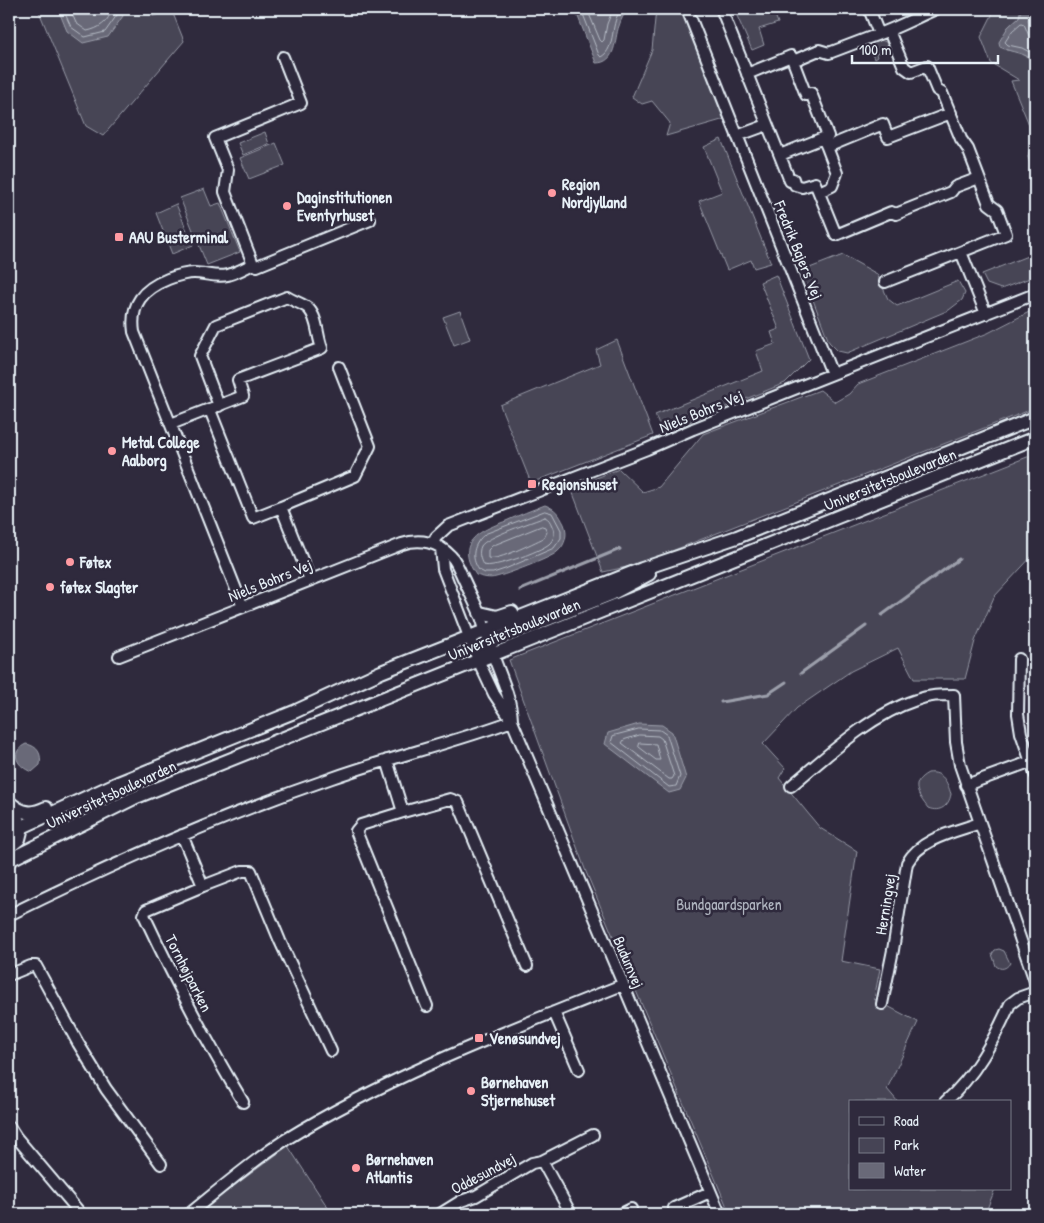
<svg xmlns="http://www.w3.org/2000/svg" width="1044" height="1223" font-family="'Patrick Hand',sans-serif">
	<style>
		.green { fill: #464455; stroke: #979aa6 }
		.water { fill: #696978; stroke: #9c9fab }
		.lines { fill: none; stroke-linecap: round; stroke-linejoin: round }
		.shore { stroke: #b5bbc5; stroke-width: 1 }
		.stream { stroke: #9c9fab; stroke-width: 3 }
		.minor-casing { stroke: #e8f1f8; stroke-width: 14 }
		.major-casing { stroke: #e8f1f8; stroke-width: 16 }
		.minor { stroke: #2f2a3d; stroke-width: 10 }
		.major { stroke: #2f2a3d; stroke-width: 12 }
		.poi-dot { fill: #ff9aa2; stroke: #2f2a3d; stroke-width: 2 }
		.labels { text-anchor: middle; stroke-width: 5; stroke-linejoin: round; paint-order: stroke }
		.poi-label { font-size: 16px; font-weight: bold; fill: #e8f1f8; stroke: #2f2a3d; text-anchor: start }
		.street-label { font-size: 16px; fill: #e8f1f8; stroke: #2f2a3d }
		.park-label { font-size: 16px; fill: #afb4bf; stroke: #2f2a3d }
	</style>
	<rect width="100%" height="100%" fill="#2f2a3d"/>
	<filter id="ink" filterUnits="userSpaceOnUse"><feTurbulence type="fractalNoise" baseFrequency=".02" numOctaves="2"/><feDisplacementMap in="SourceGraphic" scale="10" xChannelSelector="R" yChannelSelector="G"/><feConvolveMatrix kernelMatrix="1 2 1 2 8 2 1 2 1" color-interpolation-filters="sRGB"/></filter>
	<g filter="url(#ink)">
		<path class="green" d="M38 9H150L153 16 172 11 184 41 103 136 86 126Z
			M656 9H682L725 119 666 136 670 123 652 101 642 104 632 97 652 50Z
			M734 9H760L775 15 778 23 759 29 764 45 752 50Z
			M995 9H1021L1019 17 1008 27 1006 50 1020 52 1035 62V139L1011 81 1019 80 991 63 981 37Z
			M878 39 886 42 888 49 876 54 877 57 874 59 867 41Z
			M265 132 269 144 243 155 238 143Z
			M721 139 771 263 754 268 751 260 727 270 699 201 722 192 704 147Z
			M276 143 285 165 249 179 240 158Z
			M1035 146V180L1028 157 1030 147Z
			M204 189 211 206 220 203 240 252 207 265 180 198Z
			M176 204 193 245 172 254 156 213Z
			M1035 253V276L1001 289 987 284 982 274Z
			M843 255 877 274 888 299 897 306 958 281 965 293 962 300 949 310 847 353 838 351 829 342 802 271Z
			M776 275 809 359 785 383 662 433 655 415 763 371 756 351 775 344 771 332 779 329 760 282Z
			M1035 309V408L636 565 603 572 571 488 619 469 643 492 659 487 703 434 820 390 835 402 849 394 858 384 988 333Z
			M460 311 470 339 454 345 443 317Z
			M617 340 653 435 531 483 500 405 600 364 596 350Z
			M1035 454V553L994 597 975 641 965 679H914L898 648 851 671 797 708 763 744 785 768 779 778 820 828 857 851 841 961 880 969 874 999 918 1022 887 1089 898 1102H850V1189H995L985 1214H730L586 872 509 660Z
			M928 773C943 771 947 782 951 794 949 806 940 813 928 808 918 795 909 783 928 773Z
			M999 949 1004 951 1010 963C1006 969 1001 970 996 966L992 954 995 950Z
			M288 1146 332 1214H198L211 1203Z"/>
		<path class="water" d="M58 9H122L123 16 108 37 83 43 67 31Z
			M575 9H628C624 14 621 19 619 26 614 39 617 63 596 63Z
			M1021 9H1032L1028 20 1032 26 1031 27 1035 38V62C1025 52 1012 53 1000 47L999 42 1008 27 1019 17Z
			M545 505C556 509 559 514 564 524 568 533 566 545 557 552 551 558 505 575 496 577 489 579 483 577 476 575 454 542 479 531 506 521 519 515 532 510 545 505Z
			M639 724 662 725 672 732 686 778 680 790 669 793 605 744 608 733Z
			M26 744C38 746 42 754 40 765L32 772C17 767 9 752 26 744Z"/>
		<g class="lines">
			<path class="shore" d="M63 9 71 27 85 37 105 32 117 15V9
				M70 9 76 23 87 31C98 29 110 22 111 9
				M581 9 599 55 601 57C617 48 609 21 622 9
				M587 9 600 40 602 42 604 40 607 24 613 9
				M1035 38 1029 36 1024 24 1021 23 1012 31 1005 42 1008 45 1022 48 1035 55
				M545 511 552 513 561 530V538L554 548 505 569 493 573H485L479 570C470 557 473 544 485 534Z
				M545 517C549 519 550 521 552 526 555 532 555 539 549 544 541 551 493 569 483 565 480 559 478 553 481 546 486 537 533 522 545 517Z
				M542 526 545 527 547 532 544 538C532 543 499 561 488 558V550L492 546Z
				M639 729 660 730 667 735 680 776 676 786 669 787 611 742 613 736Z
				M640 735 658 736 662 739 674 776 672 779H669L622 743 624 740Z
				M640 743 656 744 660 760H656L639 747Z"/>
			<path class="stream" d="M520 590 620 549
				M882 615 959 559
				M801 673 866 626
				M721 702 768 694 786 682"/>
			<defs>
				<path id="minor" d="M687 9 832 374
					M869 9 879 34C899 27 917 17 936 9
					M722 11 790 181 793 179 795 185 802 187 815 183 836 235 891 212 896 214 951 192 955 187 979 178
					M793 61 806 95 811 93 828 136 823 138 827 147
					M747 74 791 56 793 61 819 50 829 53 879 34
					M737 136 767 125
					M780 155 823 138
					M819 192 832 186 837 173 827 147 883 124 888 137 951 113
					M961 252 986 314
					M253 264 257 266 370 220
					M885 282 1006 234 997 210 989 204 968 149 961 139 942 93 937 90 927 66 911 72 904 67 889 31
					M210 410 253 518 281 507
					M171 424 243 396 238 380 322 348C317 336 318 319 309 309 304 304 293 301 287 297L216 325 200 356 219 406
					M433 543 436 537 448 526 647 449 693 429 1035 294
					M441 548 443 569 478 660 494 694 512 721 720 1214
					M310 580 281 507 355 476 370 446 339 367
					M243 607 134 332C130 304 143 289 168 279 176 276 184 273 194 273 205 273 216 278 228 275 236 273 245 268 253 264L225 192 228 170 215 138 301 103 283 57
					M119 656 402 544C420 538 438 542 451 556 457 562 460 572 464 580 469 591 475 603 480 614 485 628 488 641 493 655 501 677 511 697 512 720
					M1019 659 1018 714 1021 733 1035 774
					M387 760 403 812 450 799 458 802 527 966
					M966 785 1035 760
					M791 786C828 755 870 715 916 700 929 695 941 695 954 695L956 742 960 765 980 823
					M10 803 22 827
					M403 812 361 825 356 831 427 1006
					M182 835 203 886 146 910 144 915C174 979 206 1041 243 1102
					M203 886 242 871H251L280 941 331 1051
					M9 915C114 863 221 816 332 778 391 757 453 743 512 721
					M9 975 31 966H36L78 1043 106 1089 161 1164
					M882 1004 893 950 907 863C921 838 954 832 980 823L1035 981
					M554 1012 579 1070
					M945 1102C975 1076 994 1040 1010 1004L1018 998 1035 992
					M9 1126 16 1137 81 1214
					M542 1161 571 1214
					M189 1214C220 1189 251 1162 285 1140 390 1075 507 1031 622 985
					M440 1214 461 1201 476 1196 532 1163 542 1161 593 1135
					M621 1214 631 1209
					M676 1214 674 1208 710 1192"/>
				<path id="major" d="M480 613 497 617 512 612
					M478 660 483 649 495 640 611 594 649 574
					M10 803C23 814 31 815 46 808
					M9 833 118 783 294 712 381 672 642 569 737 537 1035 418
					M9 847 19 839 22 827
					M9 860 134 798 1035 438"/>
			</defs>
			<use href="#minor" class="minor-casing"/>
			<use href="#major" class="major-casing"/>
			<use href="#minor" class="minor"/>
			<use href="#major" class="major"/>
		</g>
	</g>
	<g class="poi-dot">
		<circle cx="552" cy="193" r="5"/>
		<circle cx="287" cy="206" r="5"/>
		<rect x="114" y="232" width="10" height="10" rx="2.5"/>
		<circle cx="112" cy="451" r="5"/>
		<rect x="527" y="479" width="10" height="10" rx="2.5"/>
		<circle cx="70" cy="562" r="5"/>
		<circle cx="50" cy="587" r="5"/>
		<rect x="474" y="1033" width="10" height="10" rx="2.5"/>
		<circle cx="471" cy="1091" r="5"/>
		<circle cx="356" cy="1168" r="5"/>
	</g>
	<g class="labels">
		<g class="poi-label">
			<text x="562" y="190">Region<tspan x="562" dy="18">Nordjylland</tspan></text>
			<text x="297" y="203">Daginstitutionen<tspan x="297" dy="18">Eventyrhuset</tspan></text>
			<text x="129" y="243">AAU Busterminal</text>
			<text x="122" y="448">Metal College<tspan x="122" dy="18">Aalborg</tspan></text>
			<text x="542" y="490">Regionshuset</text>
			<text x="80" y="568">Føtex</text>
			<text x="60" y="593">føtex Slagter</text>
			<text x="489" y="1044">Venøsundvej</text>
			<text x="481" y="1088">Børnehaven<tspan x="481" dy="18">Stjernehuset</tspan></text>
			<text x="366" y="1165">Børnehaven<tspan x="366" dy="18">Atlantis</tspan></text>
		</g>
		<g class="street-label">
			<text transform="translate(799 250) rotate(68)" y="6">Fredrik Bajers Vej</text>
			<text transform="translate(701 411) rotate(-22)" y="6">Niels Bohrs Vej</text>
			<text transform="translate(890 479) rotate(-22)" y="6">Universitetsboulevarden</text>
			<text transform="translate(270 580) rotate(-22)" y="6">Niels Bohrs Vej</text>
			<text transform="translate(514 629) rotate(-22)" y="6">Universitetsboulevarden</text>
			<text transform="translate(111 794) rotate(-25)" y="6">Universitetsboulevarden</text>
			<text transform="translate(885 904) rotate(-81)" y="6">Herningvej</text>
			<text transform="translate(629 962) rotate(67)" y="6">Budumvej</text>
			<text transform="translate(189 973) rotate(63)" y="6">Tornhøjparken</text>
			<text transform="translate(483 1173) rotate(-28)" y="6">Oddesundvej</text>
		</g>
		<g class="park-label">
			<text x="729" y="910">Bundgaardsparken</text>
		</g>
	</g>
	<rect width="1044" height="1223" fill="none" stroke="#2f2a3d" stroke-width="30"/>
	<rect x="15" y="15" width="1014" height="1193" fill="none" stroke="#e8f1f8" stroke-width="2" filter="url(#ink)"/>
	<rect x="849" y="1100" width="162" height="90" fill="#2f2a3d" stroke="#797a88"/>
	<rect x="859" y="1117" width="25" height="8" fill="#2f2a3d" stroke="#797a88"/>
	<text x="894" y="1126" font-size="15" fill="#e8f1f8">Road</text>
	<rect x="859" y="1138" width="25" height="15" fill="#464455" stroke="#797a88"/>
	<text x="894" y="1150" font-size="15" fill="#e8f1f8">Park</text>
	<rect x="859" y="1163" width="25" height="15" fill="#696978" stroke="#797a88"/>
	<text x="894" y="1176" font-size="15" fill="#e8f1f8">Water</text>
	<path d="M852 55v8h146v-8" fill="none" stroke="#e8f1f8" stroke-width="2.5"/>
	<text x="859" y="55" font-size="15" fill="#e8f1f8" stroke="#2f2a3d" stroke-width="4" paint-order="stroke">100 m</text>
</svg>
